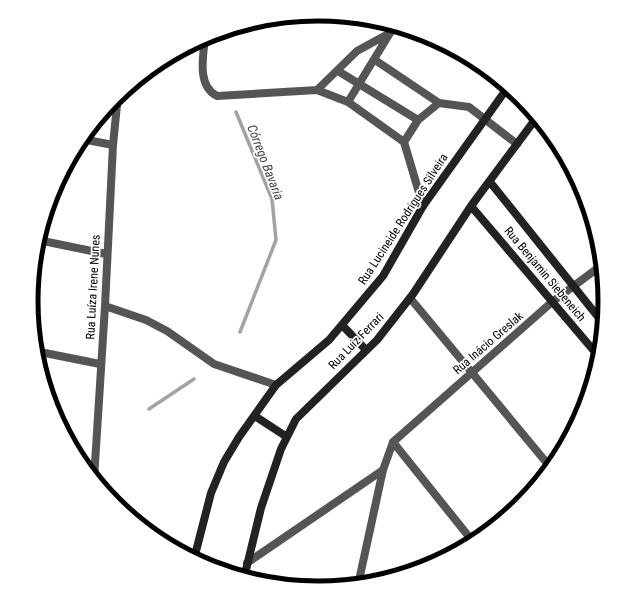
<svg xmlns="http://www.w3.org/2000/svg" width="636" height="603" font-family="'Roboto Condensed',sans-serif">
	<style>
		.green { fill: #dcdcdc }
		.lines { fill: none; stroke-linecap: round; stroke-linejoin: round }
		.stream { stroke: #a3a3a3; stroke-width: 3.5 }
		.street { stroke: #555; stroke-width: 8 }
		.secondary { stroke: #222; stroke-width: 8 }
		.labels { text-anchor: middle; stroke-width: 3.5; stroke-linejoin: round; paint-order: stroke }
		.street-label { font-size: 12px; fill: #000; stroke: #fff }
		.water-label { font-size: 13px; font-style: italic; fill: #444; stroke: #fff }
		.rim { fill: none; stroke: #000; stroke-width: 5 }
	</style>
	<rect width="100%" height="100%" fill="#fff"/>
	<path class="green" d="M262 19H269L264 26 243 25Z"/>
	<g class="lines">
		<path class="stream" d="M236 112 272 199 276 240 240 332
			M149 409 194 379"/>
		<path class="street" d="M205 38C203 57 197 86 217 96L317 90 357 51 390 33 396 26
			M375 60 439 103 469 107 517 144
			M338 71 418 120
			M317 90 348 102 404 142 423 206
			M348 102 390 33
			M82 139 113 145
			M404 142 418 120 439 103
			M38 240 106 254
			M410 298 551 468
			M105 306 146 320 167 331 214 364 276 385
			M35 351 100 364
			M393 442 552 302 602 265
			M393 442 474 543
			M94 479 105 306 113 145 118 95
			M247 563 383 470
			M358 585 383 470 393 442"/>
		<path class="secondary" d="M490 182 603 323
			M471 206 600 358
			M343 326 366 350
			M255 416 287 437
			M194 559 211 493 224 462 239 437 276 385 329 340 383 276 423 206 508 87
			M244 578 261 508 281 449 296 419 377 340 413 294 471 206 537 117"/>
	</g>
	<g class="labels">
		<g class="street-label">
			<text transform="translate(403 219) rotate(-57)" y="4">Rua Lucineide Rodrigues Silveira</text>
			<text transform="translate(545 274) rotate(50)" y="4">Rua Benjamin Siebeneich</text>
			<text transform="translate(93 287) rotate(-87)" y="4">Rua Luíza Irene Nunes</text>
			<text transform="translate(356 341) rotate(-46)" y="4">Rua Luiz Ferrari</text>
			<text transform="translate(488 343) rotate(-41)" y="4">Rua Inácio Greslak</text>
		</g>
		<g class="water-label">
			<text transform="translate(266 162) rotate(69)" y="5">Córrego Bavaria</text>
		</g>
	</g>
	<path d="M0 0H636V603H0ZM38 301a280 280 0 1 1 560 0a280 280 0 1 1-560 0Z" fill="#fff" fill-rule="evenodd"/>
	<path class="rim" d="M38 301a280 280 0 1 1 560 0a280 280 0 1 1-560 0Z"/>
</svg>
